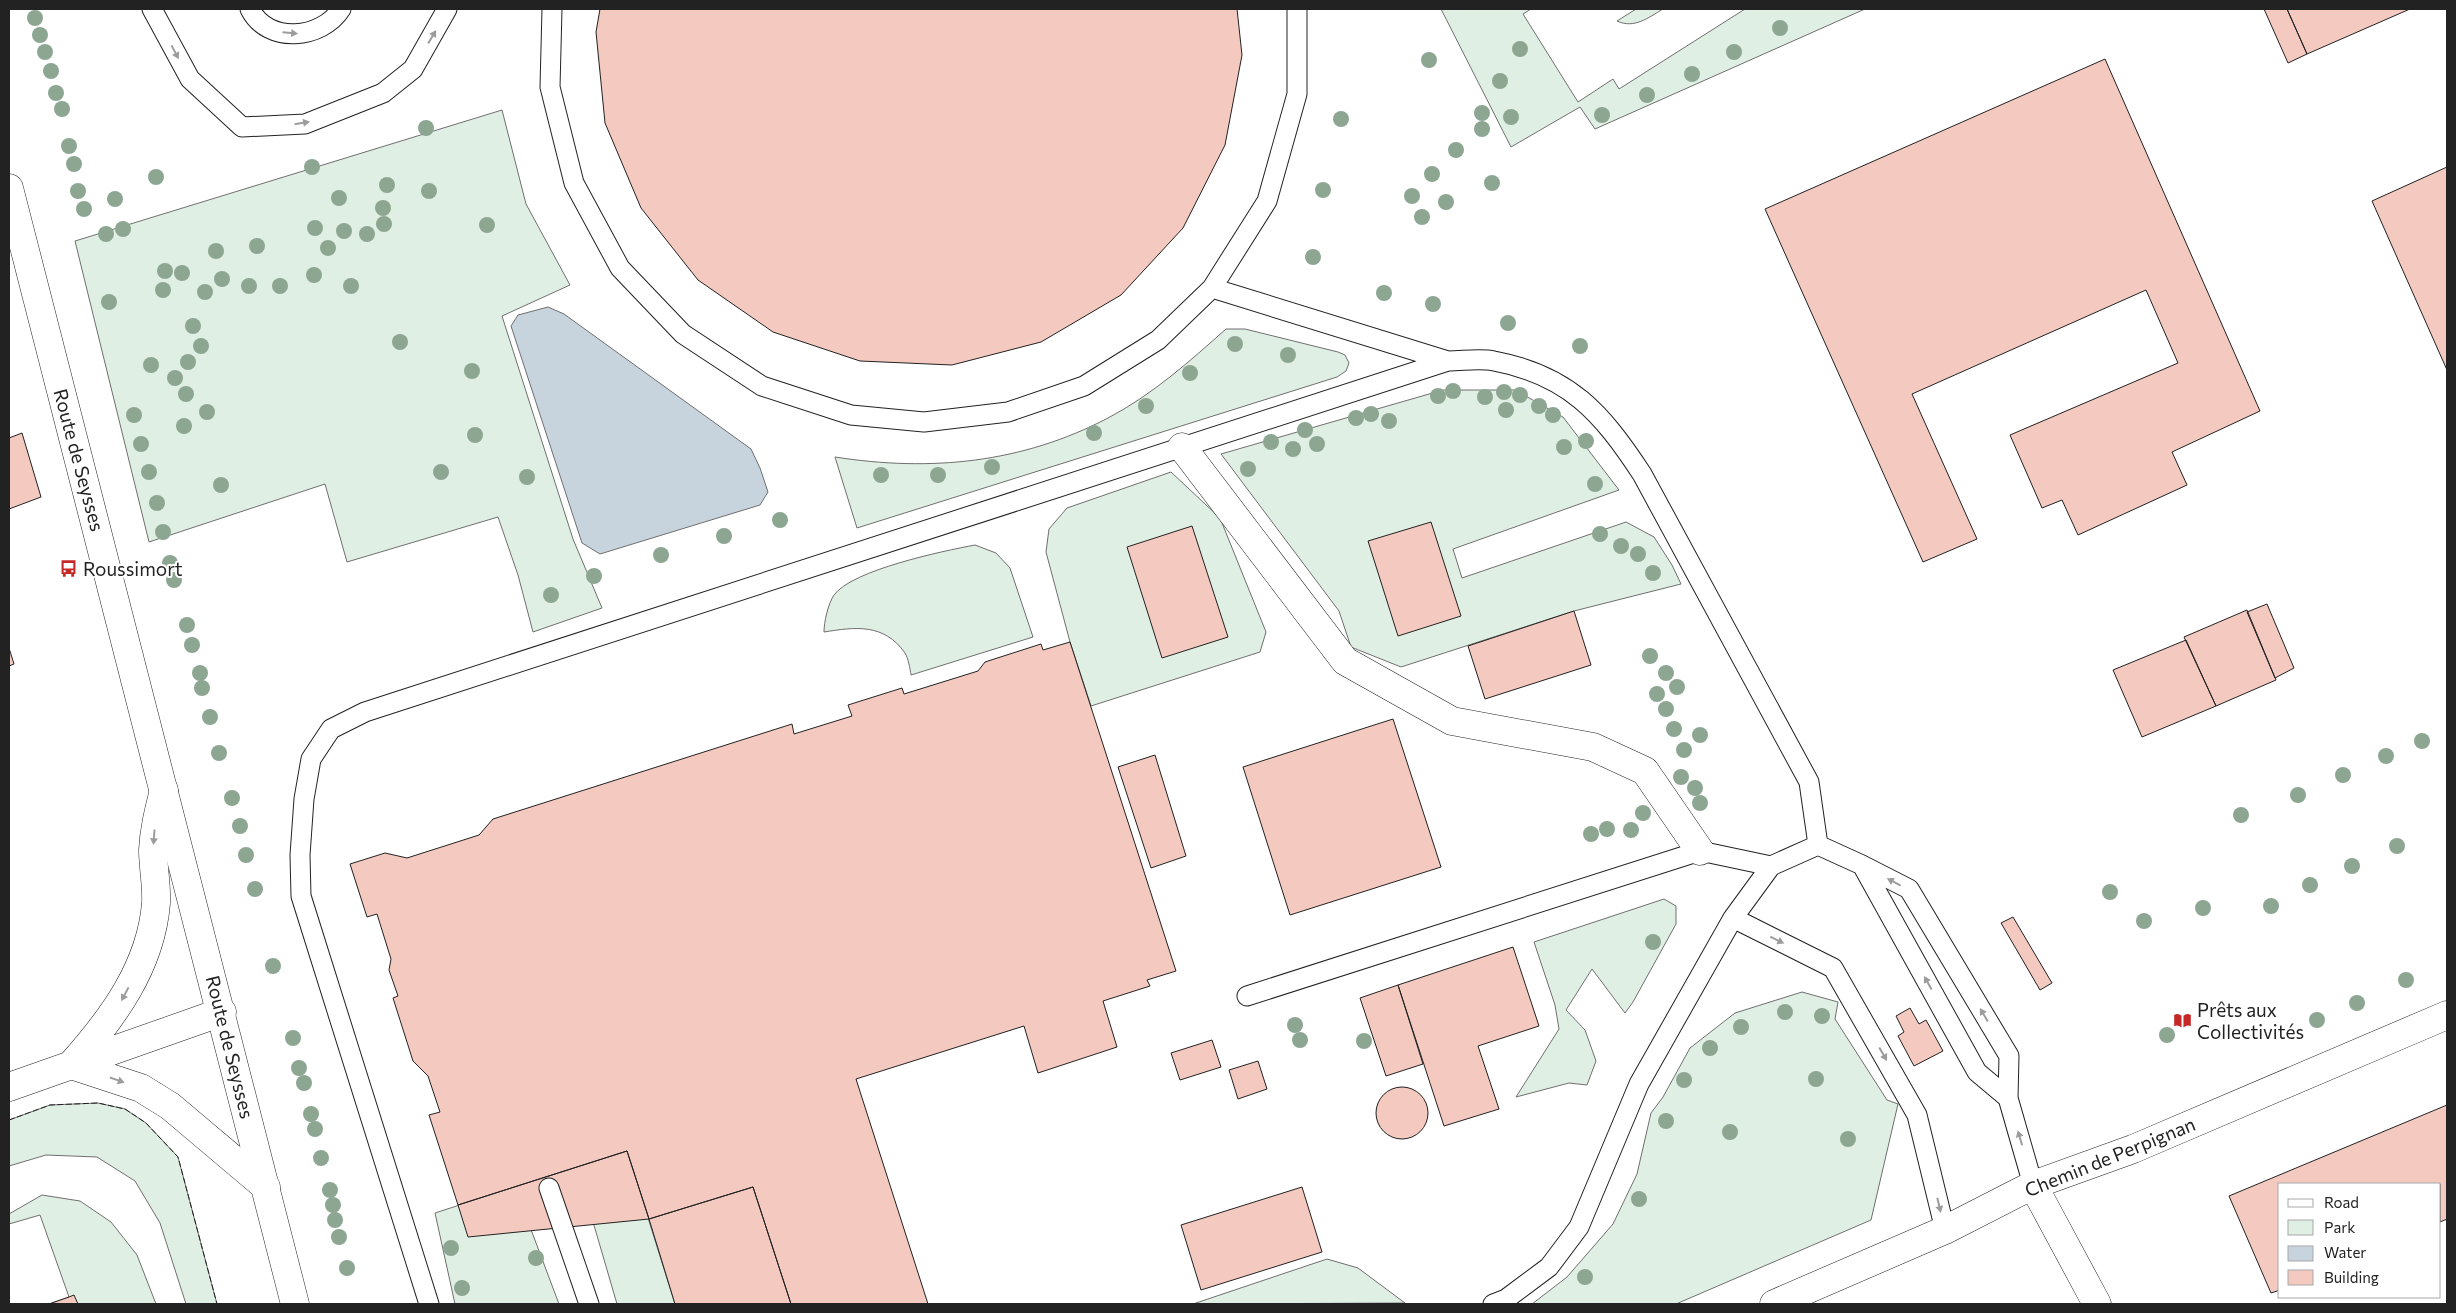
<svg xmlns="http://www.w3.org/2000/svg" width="2456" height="1313" font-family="Commissioner,sans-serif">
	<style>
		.green { fill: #e0efe3; stroke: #6f6f6f }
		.water { fill: #c7d3dd; stroke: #6f6f6f }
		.building { fill: #f3c9c0; stroke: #222 }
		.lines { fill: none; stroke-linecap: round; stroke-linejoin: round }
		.lane-casing { stroke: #222; stroke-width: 21 }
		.street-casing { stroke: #222; stroke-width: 29 }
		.secondary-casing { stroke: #222; stroke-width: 29 }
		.lane { stroke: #fff; stroke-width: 19 }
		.street { stroke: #fff; stroke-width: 28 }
		.secondary { stroke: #fff; stroke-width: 28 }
		.fence { stroke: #222; stroke-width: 1; stroke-dasharray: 6 2.5; stroke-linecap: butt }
		.tree { fill: #8da692 }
		.oneway { fill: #9c9c9c }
		.labels { text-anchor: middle; stroke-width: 4; stroke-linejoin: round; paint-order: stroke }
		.street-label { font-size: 19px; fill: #222; stroke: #fff }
		.poi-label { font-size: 19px; fill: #222; stroke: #fff; text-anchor: start }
	</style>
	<rect width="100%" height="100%" fill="#fff"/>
	<path class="green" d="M1441 9H1531L1523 14 1578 102 1613 79 1619 89 1745 9H1865L1595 129 1580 107 1511 147Z
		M1636 9H1663C1648 18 1634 29 1617 21Z
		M502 110 526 204 570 285 502 316 573 539 602 608 533 632 518 575 498 517 347 562 325 484 149 542 75 241Z
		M1226 329H1245L1338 352 1345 355 1349 363 1346 371 1337 377 857 528 835 457C931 472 1022 463 1108 418 1152 395 1190 361 1226 329Z
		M1443 390H1515L1563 417 1619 490 1453 549 1462 578 1626 522 1654 537 1672 565 1681 584 1574 611 1401 667 1351 647 1339 611 1221 454Z
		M1171 472 1220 518 1266 632 1260 652 1091 706 1070 642 1046 552 1049 529 1067 508Z
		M975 545 996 553 1010 568 1033 637 911 675C910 668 908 658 905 653 884 623 855 627 824 632 824 622 828 604 834 595 852 570 943 551 975 545Z
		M1664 899 1676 906V924L1633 1002 1625 1013 1592 969 1566 1010 1585 1030 1596 1061 1587 1085 1569 1083 1516 1097 1559 1029 1555 1005 1534 942Z
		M1802 992 1838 1002 1835 1019 1887 1100 1898 1104 1871 1220 1676 1304H1532L1567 1277 1613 1224 1637 1174 1651 1113 1663 1097 1690 1048 1735 1013Z
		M98 1103 125 1109 146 1123 178 1157 217 1304H186L160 1223 135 1181 97 1157 46 1155 9 1166V1120L50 1105Z
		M627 1151 675 1304H617L577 1167Z
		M515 1187 559 1304H455L435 1213Z
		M42 1195 80 1201 111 1222 137 1255 156 1304H49L69 1297 40 1215 9 1224V1214Z
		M1327 1259 1358 1268 1405 1303 1193 1304Z"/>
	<path class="water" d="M548 307 564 314 751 449 760 468 768 492 760 505 600 554 582 543 511 326 518 315Z"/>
	<path class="building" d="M600 9H1237L1242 55 1225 145 1183 228 1121 295 1041 342 952 365 860 361 773 332 698 280 641 208 605 123 596 32Z
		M2264 9H2287L2307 54 2288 63Z
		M2287 9H2410L2307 54Z
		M2105 59 2260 411 2172 452 2187 485 2078 535 2062 500 2042 508 2010 435 2178 363 2146 290 1912 394 1977 539 1923 562 1765 209Z
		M2447 167V370L2372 201Z
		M22 433 41 497 9 509V438Z
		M1431 522 1461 616 1398 636 1368 541Z
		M1192 526 1228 637 1162 658 1127 547Z
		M2267 604 2294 668 2275 678 2247 612Z
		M2247 610 2276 680 2216 706 2184 637Z
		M1574 611 1591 665 1485 699 1468 646Z
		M2186 640 2216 706 2142 737 2113 670Z
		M1070 642 1176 971 1147 980 1150 986 1103 1001 1117 1047 1038 1073 1024 1026 856 1079 928 1304H791L753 1187 649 1219 627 1151 458 1205 429 1115 440 1112 428 1076 413 1061 393 998 398 996 389 970 391 959 377 914 367 917 350 864 385 853 407 858 479 835 493 819 792 724 794 734 852 716 848 705 902 688 904 694 978 671 985 662 1041 644 1043 650Z
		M9 648 14 664 9 666Z
		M1393 719 1441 867 1290 915 1243 767Z
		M1155 755 1186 856 1151 868 1118 767Z
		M2013 917 2052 983 2040 990 2001 923Z
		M1513 947 1539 1026 1478 1046 1499 1109 1444 1126 1398 985Z
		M1398 985 1423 1064 1386 1076 1360 998Z
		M1910 1008 1919 1024 1926 1020 1943 1051 1914 1066 1898 1036 1904 1032 1896 1016Z
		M1212 1040 1221 1067 1180 1080 1171 1053Z
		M1258 1061 1267 1089 1238 1099 1229 1070Z
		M1376 1113a26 26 0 1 1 52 0a26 26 0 1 1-52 0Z
		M2447 1105V1219L2440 1222V1184H2280V1290L2271 1293 2229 1196Z
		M627 1151 649 1219 468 1237 458 1205Z
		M753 1187 791 1304H675L649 1219Z
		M1302 1187 1322 1252 1201 1290 1181 1225Z
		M74 1295 78 1304H49L69 1297Z"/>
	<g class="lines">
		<defs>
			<path id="lane" d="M152 9 190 79 242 127 305 124 383 93 413 69 447 9
				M250 9C268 45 322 39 341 9
				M552 9 550 87 574 183 620 268 683 334 762 386 851 415 924 422 1008 412 1084 386 1158 340 1212 288 1267 201 1297 94V9
				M1212 288 1448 361
				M1862 865 1977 1072 2008 1098
				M1733 918 1833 968 1917 1115 1945 1230
				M1247 996 1700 851 1771 866
				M549 1188 589 1304
				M429 1304 301 896 300 855 304 799 311 759 331 729 365 712 1448 361C1463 361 1480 358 1494 361 1569 375 1602 413 1642 474L1809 782 1818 845
				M1493 1304 1506 1299 1549 1267 1579 1227 1639 1084 1733 918 1771 866 1818 845 1862 865 1909 889 2009 1056 2008 1098 2033 1185"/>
			<path id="street" d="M1182 447 1345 661 1452 721 1593 747 1645 771 1700 851
				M164 790C159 810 154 829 153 850 153 867 157 885 156 903 151 967 112 1019 71 1065L141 1088 170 1106 266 1187
				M9 1087 222 1012
				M2033 1185 2097 1304
				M1774 1304 1945 1230 2033 1185 2133 1149 2447 1015"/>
			<path id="secondary" d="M9 188 295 1304"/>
		</defs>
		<use href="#lane" class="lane-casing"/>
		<use href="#street" class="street-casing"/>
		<use href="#secondary" class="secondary-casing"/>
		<use href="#lane" class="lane"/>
		<use href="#street" class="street"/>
		<use href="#secondary" class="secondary"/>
		<path class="fence" d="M9 1120 50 1105 98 1103 125 1109 146 1123 178 1157 217 1304"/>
	</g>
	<g class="tree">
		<circle cx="35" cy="18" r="8"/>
		<circle cx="1780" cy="28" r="8"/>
		<circle cx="40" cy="35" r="8"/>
		<circle cx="1520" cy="49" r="8"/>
		<circle cx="45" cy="52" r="8"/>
		<circle cx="1734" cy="52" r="8"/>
		<circle cx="1429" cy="60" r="8"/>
		<circle cx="51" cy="71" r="8"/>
		<circle cx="1692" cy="74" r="8"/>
		<circle cx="1500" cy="81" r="8"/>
		<circle cx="56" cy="93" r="8"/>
		<circle cx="1647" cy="95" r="8"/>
		<circle cx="62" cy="109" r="8"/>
		<circle cx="1482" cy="113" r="8"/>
		<circle cx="1602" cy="115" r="8"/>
		<circle cx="1511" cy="117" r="8"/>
		<circle cx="1341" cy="119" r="8"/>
		<circle cx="426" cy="128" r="8"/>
		<circle cx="1482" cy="129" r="8"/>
		<circle cx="69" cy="146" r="8"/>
		<circle cx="1456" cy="150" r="8"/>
		<circle cx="74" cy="164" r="8"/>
		<circle cx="312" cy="167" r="8"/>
		<circle cx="1432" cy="174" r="8"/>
		<circle cx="156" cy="177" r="8"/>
		<circle cx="1492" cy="183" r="8"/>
		<circle cx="387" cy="185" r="8"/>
		<circle cx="1323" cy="190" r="8"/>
		<circle cx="78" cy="191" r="8"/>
		<circle cx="429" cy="191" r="8"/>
		<circle cx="1412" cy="196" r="8"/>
		<circle cx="339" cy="198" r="8"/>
		<circle cx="115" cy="199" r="8"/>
		<circle cx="1446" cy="202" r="8"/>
		<circle cx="383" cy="208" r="8"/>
		<circle cx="84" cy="209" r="8"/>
		<circle cx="1422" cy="217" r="8"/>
		<circle cx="384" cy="224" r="8"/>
		<circle cx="487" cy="225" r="8"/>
		<circle cx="315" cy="228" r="8"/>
		<circle cx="123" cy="229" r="8"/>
		<circle cx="344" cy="231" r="8"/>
		<circle cx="106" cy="234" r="8"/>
		<circle cx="367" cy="234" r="8"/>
		<circle cx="257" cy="246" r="8"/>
		<circle cx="328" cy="248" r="8"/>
		<circle cx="216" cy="251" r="8"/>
		<circle cx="1313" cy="257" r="8"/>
		<circle cx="165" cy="271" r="8"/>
		<circle cx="182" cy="273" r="8"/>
		<circle cx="314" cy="275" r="8"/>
		<circle cx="222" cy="279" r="8"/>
		<circle cx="249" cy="286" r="8"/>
		<circle cx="280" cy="286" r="8"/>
		<circle cx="351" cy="286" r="8"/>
		<circle cx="163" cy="290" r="8"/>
		<circle cx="205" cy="292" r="8"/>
		<circle cx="1384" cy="293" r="8"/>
		<circle cx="109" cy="302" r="8"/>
		<circle cx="1433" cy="304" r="8"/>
		<circle cx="1508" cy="323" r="8"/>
		<circle cx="193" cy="326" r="8"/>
		<circle cx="400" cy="342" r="8"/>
		<circle cx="1235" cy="344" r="8"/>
		<circle cx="201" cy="346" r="8"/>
		<circle cx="1580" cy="346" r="8"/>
		<circle cx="1288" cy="355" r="8"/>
		<circle cx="188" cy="362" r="8"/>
		<circle cx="151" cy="365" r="8"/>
		<circle cx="472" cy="371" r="8"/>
		<circle cx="1190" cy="373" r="8"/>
		<circle cx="175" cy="378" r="8"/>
		<circle cx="1453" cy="391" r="8"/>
		<circle cx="1504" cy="392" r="8"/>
		<circle cx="186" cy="394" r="8"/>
		<circle cx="1520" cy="395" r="8"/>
		<circle cx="1438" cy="396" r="8"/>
		<circle cx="1485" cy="397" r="8"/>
		<circle cx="1146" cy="406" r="8"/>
		<circle cx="1539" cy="406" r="8"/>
		<circle cx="1506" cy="410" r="8"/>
		<circle cx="207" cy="412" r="8"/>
		<circle cx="1371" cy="414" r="8"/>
		<circle cx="134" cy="415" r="8"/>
		<circle cx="1553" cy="415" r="8"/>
		<circle cx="1356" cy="418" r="8"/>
		<circle cx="1389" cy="421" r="8"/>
		<circle cx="184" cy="426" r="8"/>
		<circle cx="1305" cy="430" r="8"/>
		<circle cx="1094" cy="433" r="8"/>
		<circle cx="475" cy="435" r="8"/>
		<circle cx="1586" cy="441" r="8"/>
		<circle cx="1271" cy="442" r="8"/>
		<circle cx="141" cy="444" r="8"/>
		<circle cx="1317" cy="444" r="8"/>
		<circle cx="1564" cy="447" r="8"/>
		<circle cx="1293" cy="449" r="8"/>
		<circle cx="992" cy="467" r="8"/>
		<circle cx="1248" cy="469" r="8"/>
		<circle cx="149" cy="472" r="8"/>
		<circle cx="441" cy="472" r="8"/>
		<circle cx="881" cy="475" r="8"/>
		<circle cx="938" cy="475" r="8"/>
		<circle cx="527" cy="477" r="8"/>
		<circle cx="1595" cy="484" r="8"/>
		<circle cx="221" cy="485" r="8"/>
		<circle cx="157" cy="503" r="8"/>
		<circle cx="780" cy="520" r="8"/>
		<circle cx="163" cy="532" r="8"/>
		<circle cx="1600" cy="534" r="8"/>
		<circle cx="724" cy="536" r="8"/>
		<circle cx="1621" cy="546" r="8"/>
		<circle cx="1638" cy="554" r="8"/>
		<circle cx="661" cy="555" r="8"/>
		<circle cx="170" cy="563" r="8"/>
		<circle cx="1653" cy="573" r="8"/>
		<circle cx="594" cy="576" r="8"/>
		<circle cx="174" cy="580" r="8"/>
		<circle cx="551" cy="595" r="8"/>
		<circle cx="187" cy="625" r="8"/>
		<circle cx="192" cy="645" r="8"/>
		<circle cx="1650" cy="656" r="8"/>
		<circle cx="200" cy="673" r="8"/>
		<circle cx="1666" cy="673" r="8"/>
		<circle cx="1677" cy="687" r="8"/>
		<circle cx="202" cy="688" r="8"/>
		<circle cx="1657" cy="694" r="8"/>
		<circle cx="1666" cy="709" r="8"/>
		<circle cx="210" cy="717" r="8"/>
		<circle cx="1674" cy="729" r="8"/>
		<circle cx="1700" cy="735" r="8"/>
		<circle cx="2422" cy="741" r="8"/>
		<circle cx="1684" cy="750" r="8"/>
		<circle cx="219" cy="753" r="8"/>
		<circle cx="2386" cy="756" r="8"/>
		<circle cx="2343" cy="775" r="8"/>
		<circle cx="1681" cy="777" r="8"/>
		<circle cx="1695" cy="788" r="8"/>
		<circle cx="2298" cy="795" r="8"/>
		<circle cx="232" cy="798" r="8"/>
		<circle cx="1700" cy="803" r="8"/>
		<circle cx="1643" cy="813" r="8"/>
		<circle cx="2241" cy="815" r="8"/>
		<circle cx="240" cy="826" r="8"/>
		<circle cx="1607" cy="829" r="8"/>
		<circle cx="1631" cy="830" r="8"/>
		<circle cx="1591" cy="834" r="8"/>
		<circle cx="2397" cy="846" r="8"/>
		<circle cx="246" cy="855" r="8"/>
		<circle cx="2352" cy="866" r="8"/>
		<circle cx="2310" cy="885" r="8"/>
		<circle cx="255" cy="889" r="8"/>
		<circle cx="2110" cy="892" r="8"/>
		<circle cx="2271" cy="906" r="8"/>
		<circle cx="2203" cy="908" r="8"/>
		<circle cx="2144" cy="921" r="8"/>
		<circle cx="1653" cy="942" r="8"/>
		<circle cx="273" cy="966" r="8"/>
		<circle cx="2406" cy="980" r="8"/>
		<circle cx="2357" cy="1003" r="8"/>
		<circle cx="1785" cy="1012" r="8"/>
		<circle cx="1822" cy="1016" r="8"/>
		<circle cx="2317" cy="1020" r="8"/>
		<circle cx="1295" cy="1025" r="8"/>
		<circle cx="1741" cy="1027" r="8"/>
		<circle cx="2167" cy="1035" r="8"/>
		<circle cx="293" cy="1038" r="8"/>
		<circle cx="1300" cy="1040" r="8"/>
		<circle cx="1364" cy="1041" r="8"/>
		<circle cx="1710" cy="1048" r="8"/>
		<circle cx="299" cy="1068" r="8"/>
		<circle cx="1816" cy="1079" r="8"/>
		<circle cx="1684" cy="1080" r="8"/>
		<circle cx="304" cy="1083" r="8"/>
		<circle cx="311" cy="1114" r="8"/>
		<circle cx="1666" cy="1121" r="8"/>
		<circle cx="315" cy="1129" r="8"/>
		<circle cx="1730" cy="1132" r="8"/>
		<circle cx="1848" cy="1139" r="8"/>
		<circle cx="321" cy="1158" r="8"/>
		<circle cx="330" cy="1190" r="8"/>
		<circle cx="1639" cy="1199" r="8"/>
		<circle cx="333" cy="1205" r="8"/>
		<circle cx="335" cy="1220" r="8"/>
		<circle cx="339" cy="1237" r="8"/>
		<circle cx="451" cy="1248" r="8"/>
		<circle cx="536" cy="1258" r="8"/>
		<circle cx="347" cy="1268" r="8"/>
		<circle cx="1585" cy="1277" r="8"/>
		<circle cx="462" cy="1288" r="8"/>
	</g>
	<defs><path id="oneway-solid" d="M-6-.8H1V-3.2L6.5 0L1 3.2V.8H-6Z" transform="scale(1.25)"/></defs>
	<g class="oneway">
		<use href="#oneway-solid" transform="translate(290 33) rotate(5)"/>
		<use href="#oneway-solid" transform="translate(432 37) rotate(-59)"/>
		<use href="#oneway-solid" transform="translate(175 52) rotate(62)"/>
		<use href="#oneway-solid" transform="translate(302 123) rotate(-9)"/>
		<use href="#oneway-solid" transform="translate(154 837) rotate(94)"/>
		<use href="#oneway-solid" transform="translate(1894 882) rotate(-152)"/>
		<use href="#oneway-solid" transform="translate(1777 940) rotate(26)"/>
		<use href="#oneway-solid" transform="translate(1928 983) rotate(-119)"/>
		<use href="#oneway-solid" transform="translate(125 994) rotate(118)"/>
		<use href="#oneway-solid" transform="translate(1984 1015) rotate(-121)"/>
		<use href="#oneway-solid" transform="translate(1883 1054) rotate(60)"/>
		<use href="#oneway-solid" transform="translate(117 1080) rotate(19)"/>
		<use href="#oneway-solid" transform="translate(2020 1138) rotate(-106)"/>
		<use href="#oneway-solid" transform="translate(1939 1205) rotate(77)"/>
	</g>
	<defs>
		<symbol id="bus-bare" viewBox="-9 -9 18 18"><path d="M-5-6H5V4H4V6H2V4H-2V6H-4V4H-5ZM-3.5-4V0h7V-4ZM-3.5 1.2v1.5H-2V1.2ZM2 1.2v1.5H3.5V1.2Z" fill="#c62828" stroke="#fff" stroke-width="2.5" paint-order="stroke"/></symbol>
		<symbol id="library-bare" viewBox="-9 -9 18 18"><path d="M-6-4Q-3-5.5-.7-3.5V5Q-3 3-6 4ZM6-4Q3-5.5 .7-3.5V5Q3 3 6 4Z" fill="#c62828" stroke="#fff" stroke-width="2.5" paint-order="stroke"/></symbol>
	</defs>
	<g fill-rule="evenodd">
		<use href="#bus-bare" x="56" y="556" width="25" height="25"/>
		<use href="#library-bare" x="2170" y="1008" width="25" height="25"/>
	</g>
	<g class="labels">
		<g class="street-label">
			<text transform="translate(79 460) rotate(75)" y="7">Route de Seysses</text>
			<text transform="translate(230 1047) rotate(76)" y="7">Route de Seysses</text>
			<text transform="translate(2110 1157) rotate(-22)" y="7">Chemin de Perpignan</text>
		</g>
		<g class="poi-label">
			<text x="83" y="576">Roussimort</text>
			<text x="2197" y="1017">Prêts aux<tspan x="2197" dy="22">Collectivités</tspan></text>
		</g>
	</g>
	<rect width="2456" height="1313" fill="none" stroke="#222222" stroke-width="20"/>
	<rect x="2278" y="1183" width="162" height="115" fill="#ffffff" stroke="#a7a7a7"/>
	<rect x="2288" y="1199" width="25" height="8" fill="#ffffff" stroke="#a7a7a7"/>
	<text x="2324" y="1208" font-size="15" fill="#222222">Road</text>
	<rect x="2288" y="1220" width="25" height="15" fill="#e0efe3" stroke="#a7a7a7"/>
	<text x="2324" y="1233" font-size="15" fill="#222222">Park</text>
	<rect x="2288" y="1246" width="25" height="15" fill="#c7d3dd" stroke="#a7a7a7"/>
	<text x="2324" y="1258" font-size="15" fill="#222222">Water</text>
	<rect x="2288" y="1270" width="25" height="15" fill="#f3c9c0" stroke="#a7a7a7"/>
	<text x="2324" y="1283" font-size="15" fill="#222222">Building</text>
</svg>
